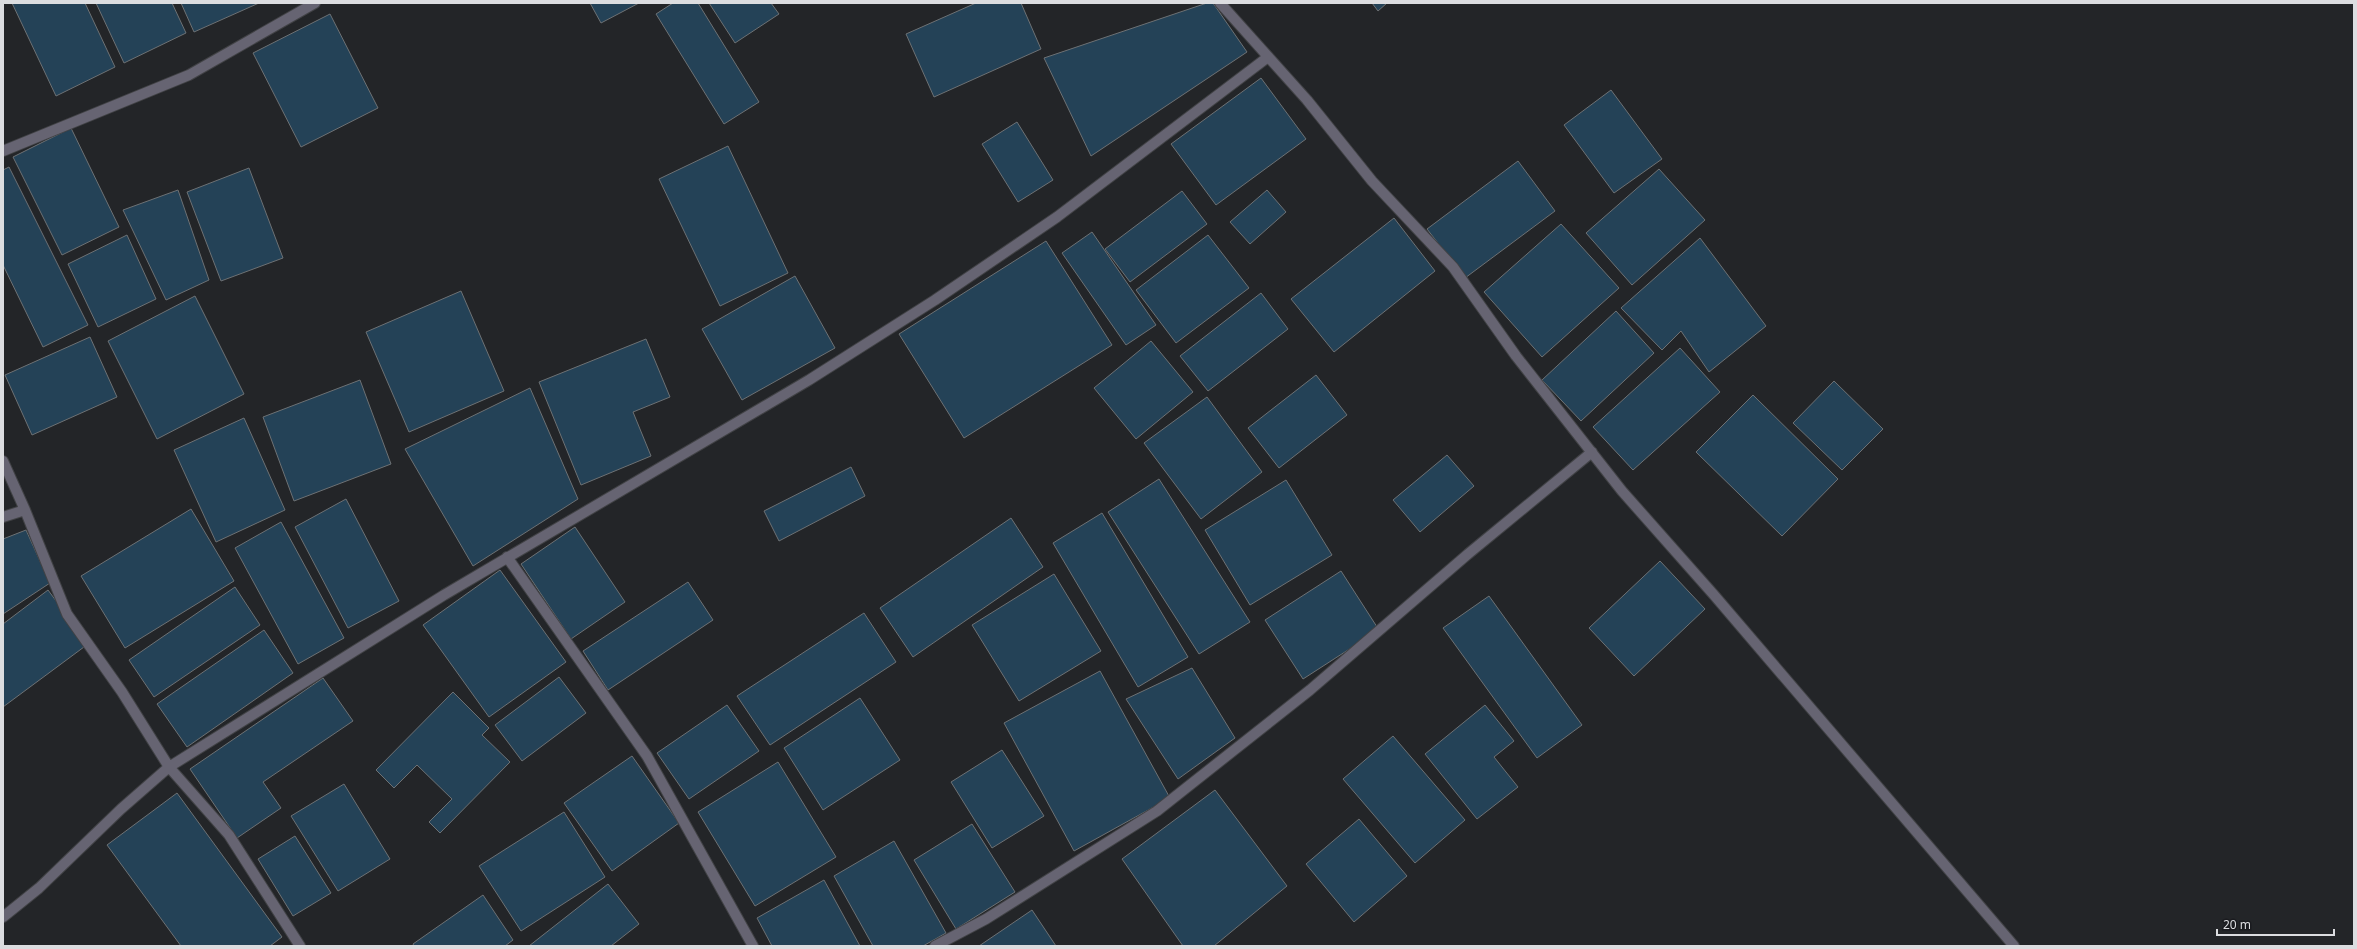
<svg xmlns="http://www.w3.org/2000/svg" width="2357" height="949" font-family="'Noto Sans',sans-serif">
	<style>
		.building { fill: #244257; stroke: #6d7174 }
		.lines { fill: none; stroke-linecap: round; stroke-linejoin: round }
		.street-casing { stroke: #414245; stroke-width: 12 }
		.street { stroke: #666472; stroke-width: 10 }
	</style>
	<rect width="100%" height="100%" fill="#232528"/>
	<path class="building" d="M12 3H85L115 67 56 96Z
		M96 3H172L186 33 124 63Z
		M181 3H259L194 32Z
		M590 3H639L601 23Z
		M673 3H698L759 102 724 124 656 14Z
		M709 3H771L779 14 735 43Z
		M976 3H1021L1041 49 934 97 906 34Z
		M1207 3H1213L1247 52 1091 156 1044 58Z
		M1372 3H1387L1378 11Z
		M330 14 378 108 301 147 253 53Z
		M1261 78 1306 139 1216 205 1171 144Z
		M1611 90 1662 159 1614 193 1564 125Z
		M1017 122 1053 180 1018 202 982 144Z
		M71 128 119 227 62 255 13 157Z
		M728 146 788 273 720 306 659 179Z
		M1518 161 1555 211 1465 278 1427 229Z
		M9 167 88 325 43 347 3 265V170Z
		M249 168 283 258 221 281 187 192Z
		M1659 169 1705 220 1632 285 1586 233Z
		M178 190 209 280 166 300 123 210Z
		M1267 190 1286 212 1250 244 1230 222Z
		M1182 191 1207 224 1130 282 1105 249Z
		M1394 218 1435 271 1334 352 1291 299Z
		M1561 224 1619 288 1542 357 1484 292Z
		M1092 232 1156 325 1126 345 1062 253Z
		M127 235 156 299 98 327 68 264Z
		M1208 235 1249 288 1176 343 1136 290Z
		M1700 238 1766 326 1709 372 1681 331 1662 350 1621 308Z
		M1046 241 1112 345 964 438 899 334Z
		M795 276 835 348 742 400 702 329Z
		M461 291 504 391 409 432 366 332Z
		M1261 293 1288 329 1208 391 1180 356Z
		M195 296 244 394 157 439 108 341Z
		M1616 311 1654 353 1581 421 1542 380Z
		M90 337 117 397 32 435 5 375Z
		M646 339 670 397 633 412 651 456 581 485 539 382Z
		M1151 341 1193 392 1136 439 1094 388Z
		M1680 348 1720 392 1633 470 1593 427Z
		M1316 375 1347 415 1279 468 1248 428Z
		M360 380 391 464 294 501 263 417Z
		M1834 381 1883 429 1842 470 1793 423Z
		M530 388 578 499 473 566 405 449Z
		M1753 395 1838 479 1782 536 1696 452Z
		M1207 397 1262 472 1201 519 1144 443Z
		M244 418 285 510 216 542 174 450Z
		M1447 455 1474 486 1420 532 1393 500Z
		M851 467 865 496 779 541 764 511Z
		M1159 479 1250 622 1199 654 1108 512Z
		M1286 480 1332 555 1250 605 1205 530Z
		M346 499 399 601 348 628 295 527Z
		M191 509 234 581 125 648 81 576Z
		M1102 513 1188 657 1138 687 1053 543Z
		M1011 518 1043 567 913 657 880 608Z
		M281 522 344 638 298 664 235 548Z
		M575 527 625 602 571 639 521 564Z
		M26 530 50 583 3 614V539Z
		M1660 561 1705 609 1634 676 1589 628Z
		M500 570 566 662 489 717 423 625Z
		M1341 571 1379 630 1303 679 1265 620Z
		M1054 574 1101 651 1019 701 972 625Z
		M688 582 713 620 608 690 583 651Z
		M235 587 260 625 154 697 129 660Z
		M48 590 88 644 3 707V624Z
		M1489 596 1582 725 1537 758 1443 628Z
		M864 613 896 662 770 745 737 696Z
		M264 630 293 673 187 747 157 704Z
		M1192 668 1235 738 1178 779 1126 699Z
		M1100 671 1170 798 1074 851 1004 723Z
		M559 677 586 713 522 761 495 725Z
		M323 678 353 721 263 782 281 808 237 838 190 769Z
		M453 692 489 728 482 735 510 762 440 833 429 822 452 799 417 765 394 788 376 770Z
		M860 698 900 760 823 810 784 748Z
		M727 705 759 751 689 799 657 753Z
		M1485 705 1514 741 1494 757 1518 787 1477 819 1425 754Z
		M1393 736 1465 820 1415 863 1343 779Z
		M1002 750 1044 816 992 848 951 782Z
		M632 756 679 823 612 871 564 803Z
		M778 762 836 857 755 906 698 812Z
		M344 784 390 859 338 891 291 816Z
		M1215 790 1287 886 1214 946H1183L1122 859Z
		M177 793 282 937 270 946H181L107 845Z
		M564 812 605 877 521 931 479 866Z
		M1359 819 1407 876 1354 922 1306 864Z
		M972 824 1015 892 956 929 914 860Z
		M295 836 331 893 293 916 258 859Z
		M894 841 946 933 923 946H873L834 876Z
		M824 880 860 946H772L757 918Z
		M608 884 639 924 611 946H529Z
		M483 895 513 940 505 946H414L413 944Z
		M1032 910 1056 946H979Z"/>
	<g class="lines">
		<defs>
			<path id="street" d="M1220 3 1307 100 1372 181 1453 267 1516 356 1622 491 1714 595 2014 946
				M3 151 189 75 315 3
				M3 461 25 510 3 517
				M25 510 67 614 122 692 169 767 229 835 300 946
				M507 557 647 756 753 946
				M3 917 39 888 121 809 169 767 444 595 809 380 935 300 1057 217 1268 57
				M935 946 986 919 1157 811 1310 690 1468 554 1592 452"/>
		</defs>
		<use href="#street" class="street-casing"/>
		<use href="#street" class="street"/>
	</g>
	<rect width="2357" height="949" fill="none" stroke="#dcdde0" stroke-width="8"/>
	<path d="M2217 929v6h117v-6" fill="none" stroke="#dcdde0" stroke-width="2"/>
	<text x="2223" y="929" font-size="12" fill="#dcdde0" stroke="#1a1b1f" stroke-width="3" paint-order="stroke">20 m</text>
</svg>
